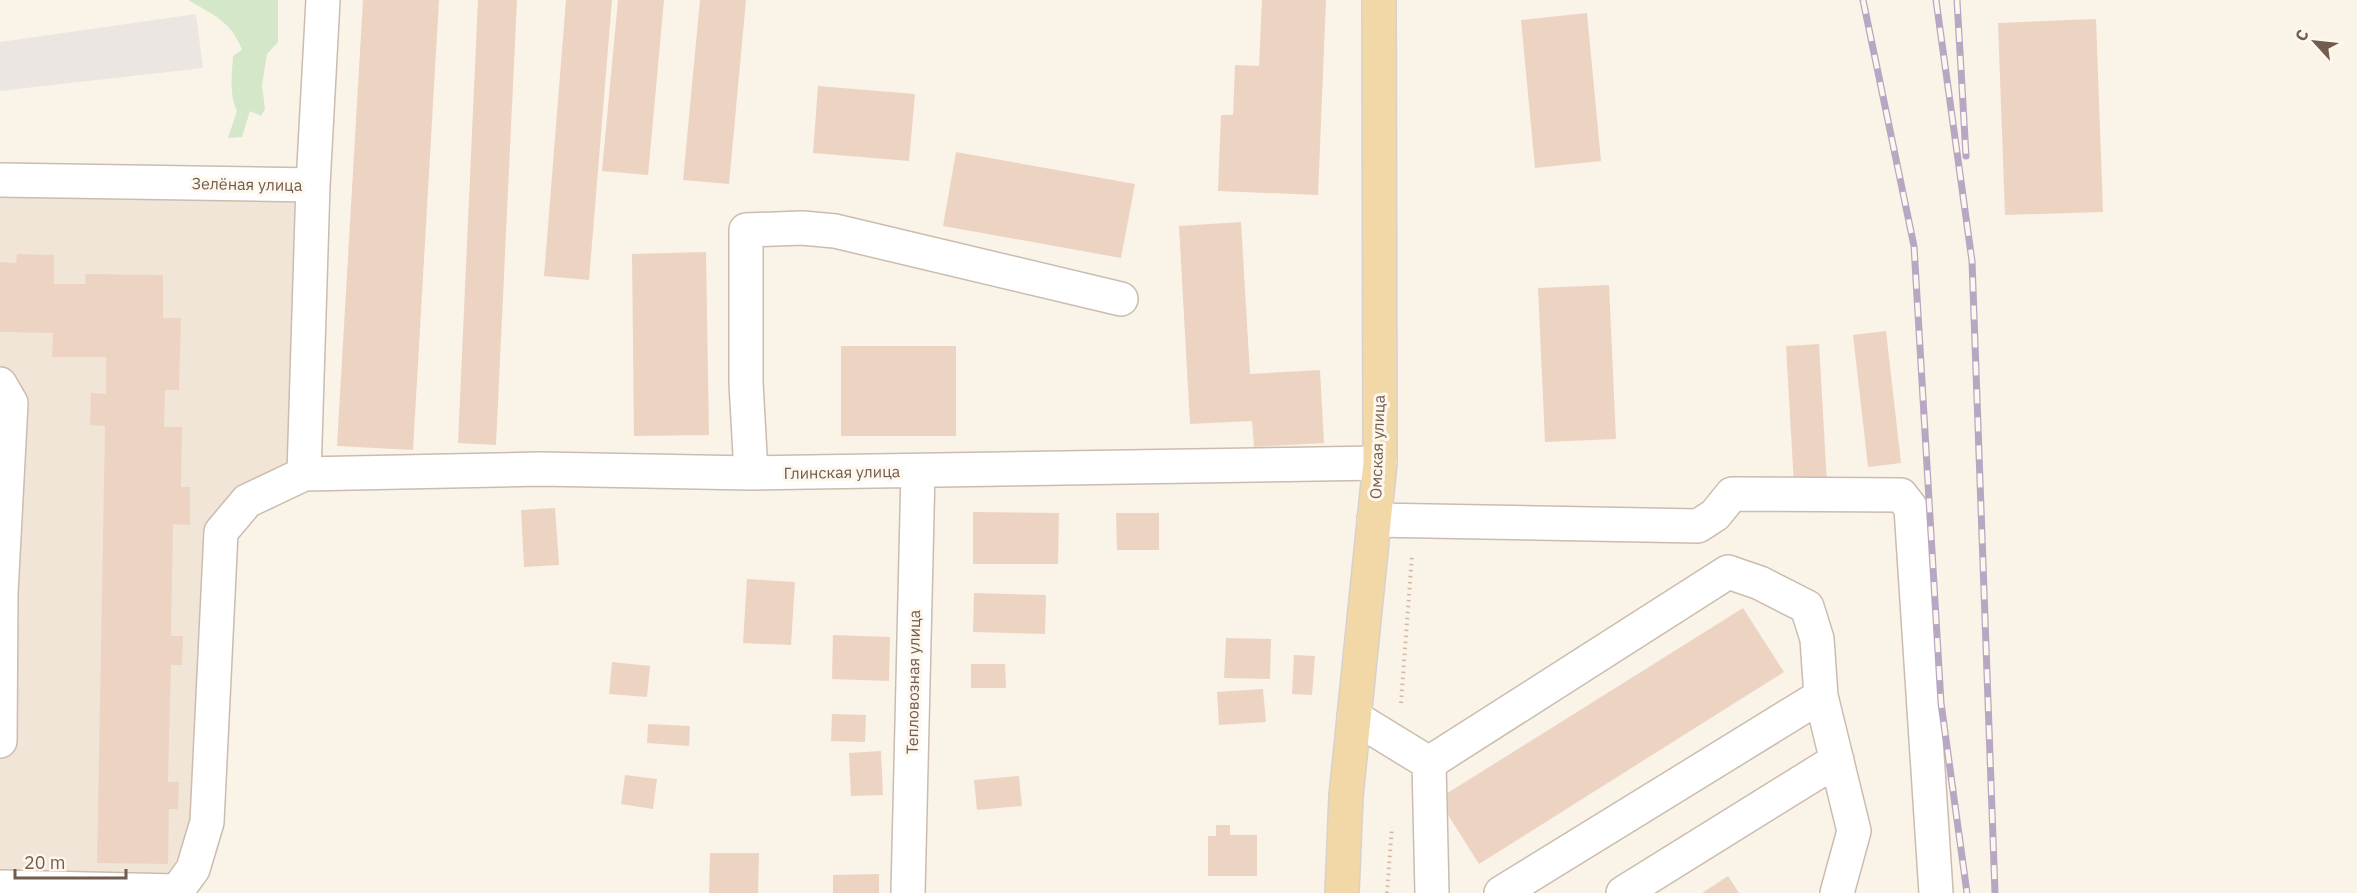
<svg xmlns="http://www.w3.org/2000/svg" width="2357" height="893" font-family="'IBM Plex Sans',sans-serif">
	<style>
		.residential { fill: #f1e5d7 }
		.industrial { fill: #ebe6e1 }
		.green { fill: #d4e7c8 }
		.building { fill: #edd4c2 }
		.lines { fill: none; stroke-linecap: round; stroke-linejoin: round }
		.minor-casing { stroke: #cbbcaf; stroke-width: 36 }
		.major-casing { stroke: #d8d1cd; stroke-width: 36 }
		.path { stroke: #d2b7a5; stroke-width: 4; stroke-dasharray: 1.5 4.5; stroke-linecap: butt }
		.minor { stroke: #fff; stroke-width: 33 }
		.major { stroke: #f2d7a7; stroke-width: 33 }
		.rail-casing { stroke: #b7a7c3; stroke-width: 7 }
		.rail { stroke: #fdf7ee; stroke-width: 4.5; stroke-dasharray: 14; stroke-linecap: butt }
		.labels { text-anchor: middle; stroke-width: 6; stroke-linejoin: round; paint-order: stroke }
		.street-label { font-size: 16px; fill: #725c4e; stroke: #fdf7ee }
	</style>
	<rect width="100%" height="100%" fill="#faf3e8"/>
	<path class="residential" d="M0 180 301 197 290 481 233 543 211 863 129 893H0Z"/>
	<path class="industrial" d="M196 14 203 68 0 91V42Z"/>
	<path class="green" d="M188 0H278V42L267 54 262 85 265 109 261 116 250 111 242 137 228 138 237 111C229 95 232 74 233 56L242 50C232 22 212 14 188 0Z"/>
	<path class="building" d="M363 0H439L413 450 337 446Z
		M478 0H517L496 445 458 443Z
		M566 0H612L589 280 544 276Z
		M618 0H664L648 175 602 171Z
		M700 0H746L729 184 683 180Z
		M1262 0H1326L1318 195 1218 191 1221 115H1233L1235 65 1259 66Z
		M1587 13 1601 161 1535 168 1521 20Z
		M2096 19 2103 212 2005 215 1998 23Z
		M818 86 915 94 909 161 813 153Z
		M956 152 1135 184 1121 258 943 226Z
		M1241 222 1250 374 1320 370 1324 443 1254 447 1252 421 1190 424 1179 226Z
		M706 252 709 435 634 436 632 254Z
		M17 254 54 255V284H86L85 274 163 275V318H181L179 390H165L164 427H182L181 487H190V525L173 524 171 636H183L182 665H171L168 782H179L178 809H169L168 864 97 863 105 426 90 425 91 393 106 394V357H52L53 333 0 332V262L16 263Z
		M1609 285 1616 439 1545 442 1538 288Z
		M1886 331 1901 463 1868 467 1853 335Z
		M1819 344 1827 483 1794 485 1786 346Z
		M841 346H956V436H841Z
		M555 508 559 565 524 567 521 510Z
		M973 512 1059 513 1058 564H973Z
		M1116 513H1159V550H1117Z
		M747 579 795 582 791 645 743 643Z
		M974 593 1046 595 1045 634 973 632Z
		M1743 608 1784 672 1479 864 1438 799Z
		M833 635 890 637 889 681 832 679Z
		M1226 638 1271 639 1270 679 1224 678Z
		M1294 655 1315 656 1312 695 1292 694Z
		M612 662 650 666 647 697 609 694Z
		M971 664H1005L1006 688H971Z
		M1263 689 1266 722 1219 725 1217 692Z
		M832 714 866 715 865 742 831 741Z
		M648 724 690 726 689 746 647 743Z
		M881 751 883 795 851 796 849 753Z
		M625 775 657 779 653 809 621 804Z
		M1019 776 1022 806 977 810 974 780Z
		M1216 825H1230V835H1257V876H1208V836H1216Z
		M710 853H759L758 893H709Z
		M879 874V893H833V875Z
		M1728 876 1739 893H1702Z"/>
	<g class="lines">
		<defs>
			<path id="minor" d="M0 180 313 185 304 474
				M313 185 323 0
				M0 384 11 403 1 593 0 741
				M751 473 746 383V230L802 228 835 231 1121 299
				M1374 520 1698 526 1715 515 1732 494 1901 495 1911 508 1936 893
				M1821 696 1854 831 1837 893
				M1354 717 1429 763
				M1429 763 1728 572 1760 583 1807 607 1817 639 1821 696 1501 893
				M1429 763 1432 893
				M0 887 177 891 193 869 207 822 221 532 247 501 304 474 540 469 751 473 1380 463
				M908 893 918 471
				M1623 893 1837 760"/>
			<path id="major" d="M1342 893 1346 796 1380 463 1379 0"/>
		</defs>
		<use href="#minor" class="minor-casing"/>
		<use href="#major" class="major-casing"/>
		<path class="path" d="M1401 703 1412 555
			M1387 893 1392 827"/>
		<use href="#minor" class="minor"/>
		<use href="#major" class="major"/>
		<defs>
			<path id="rail" d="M1863 0 1914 246 1941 703 1967 893
				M1936 0 1972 261 1995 893
				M1957 0 1966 156"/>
		</defs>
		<use href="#rail" class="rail-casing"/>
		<use href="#rail" class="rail"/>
	</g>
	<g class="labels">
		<g class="street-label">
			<text transform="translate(247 184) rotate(1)" y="6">Зелёная улица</text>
			<text transform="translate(1377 447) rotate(-88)" y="6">Омская улица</text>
			<text transform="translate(842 472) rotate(-1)" y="6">Глинская улица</text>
			<text transform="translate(913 682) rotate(-89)" y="6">Тепловозная улица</text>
		</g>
	</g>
	<g transform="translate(2315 42) rotate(297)" stroke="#fdf7ee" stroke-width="4.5" paint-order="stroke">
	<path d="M0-4.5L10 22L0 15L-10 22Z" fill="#725c4e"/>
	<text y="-9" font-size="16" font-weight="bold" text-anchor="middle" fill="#725c4e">С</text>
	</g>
	<path d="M15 869v9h111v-9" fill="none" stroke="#725c4e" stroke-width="3"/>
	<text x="24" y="869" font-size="18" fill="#725c4e" stroke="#fdf7ee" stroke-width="4.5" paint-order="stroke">20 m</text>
</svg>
